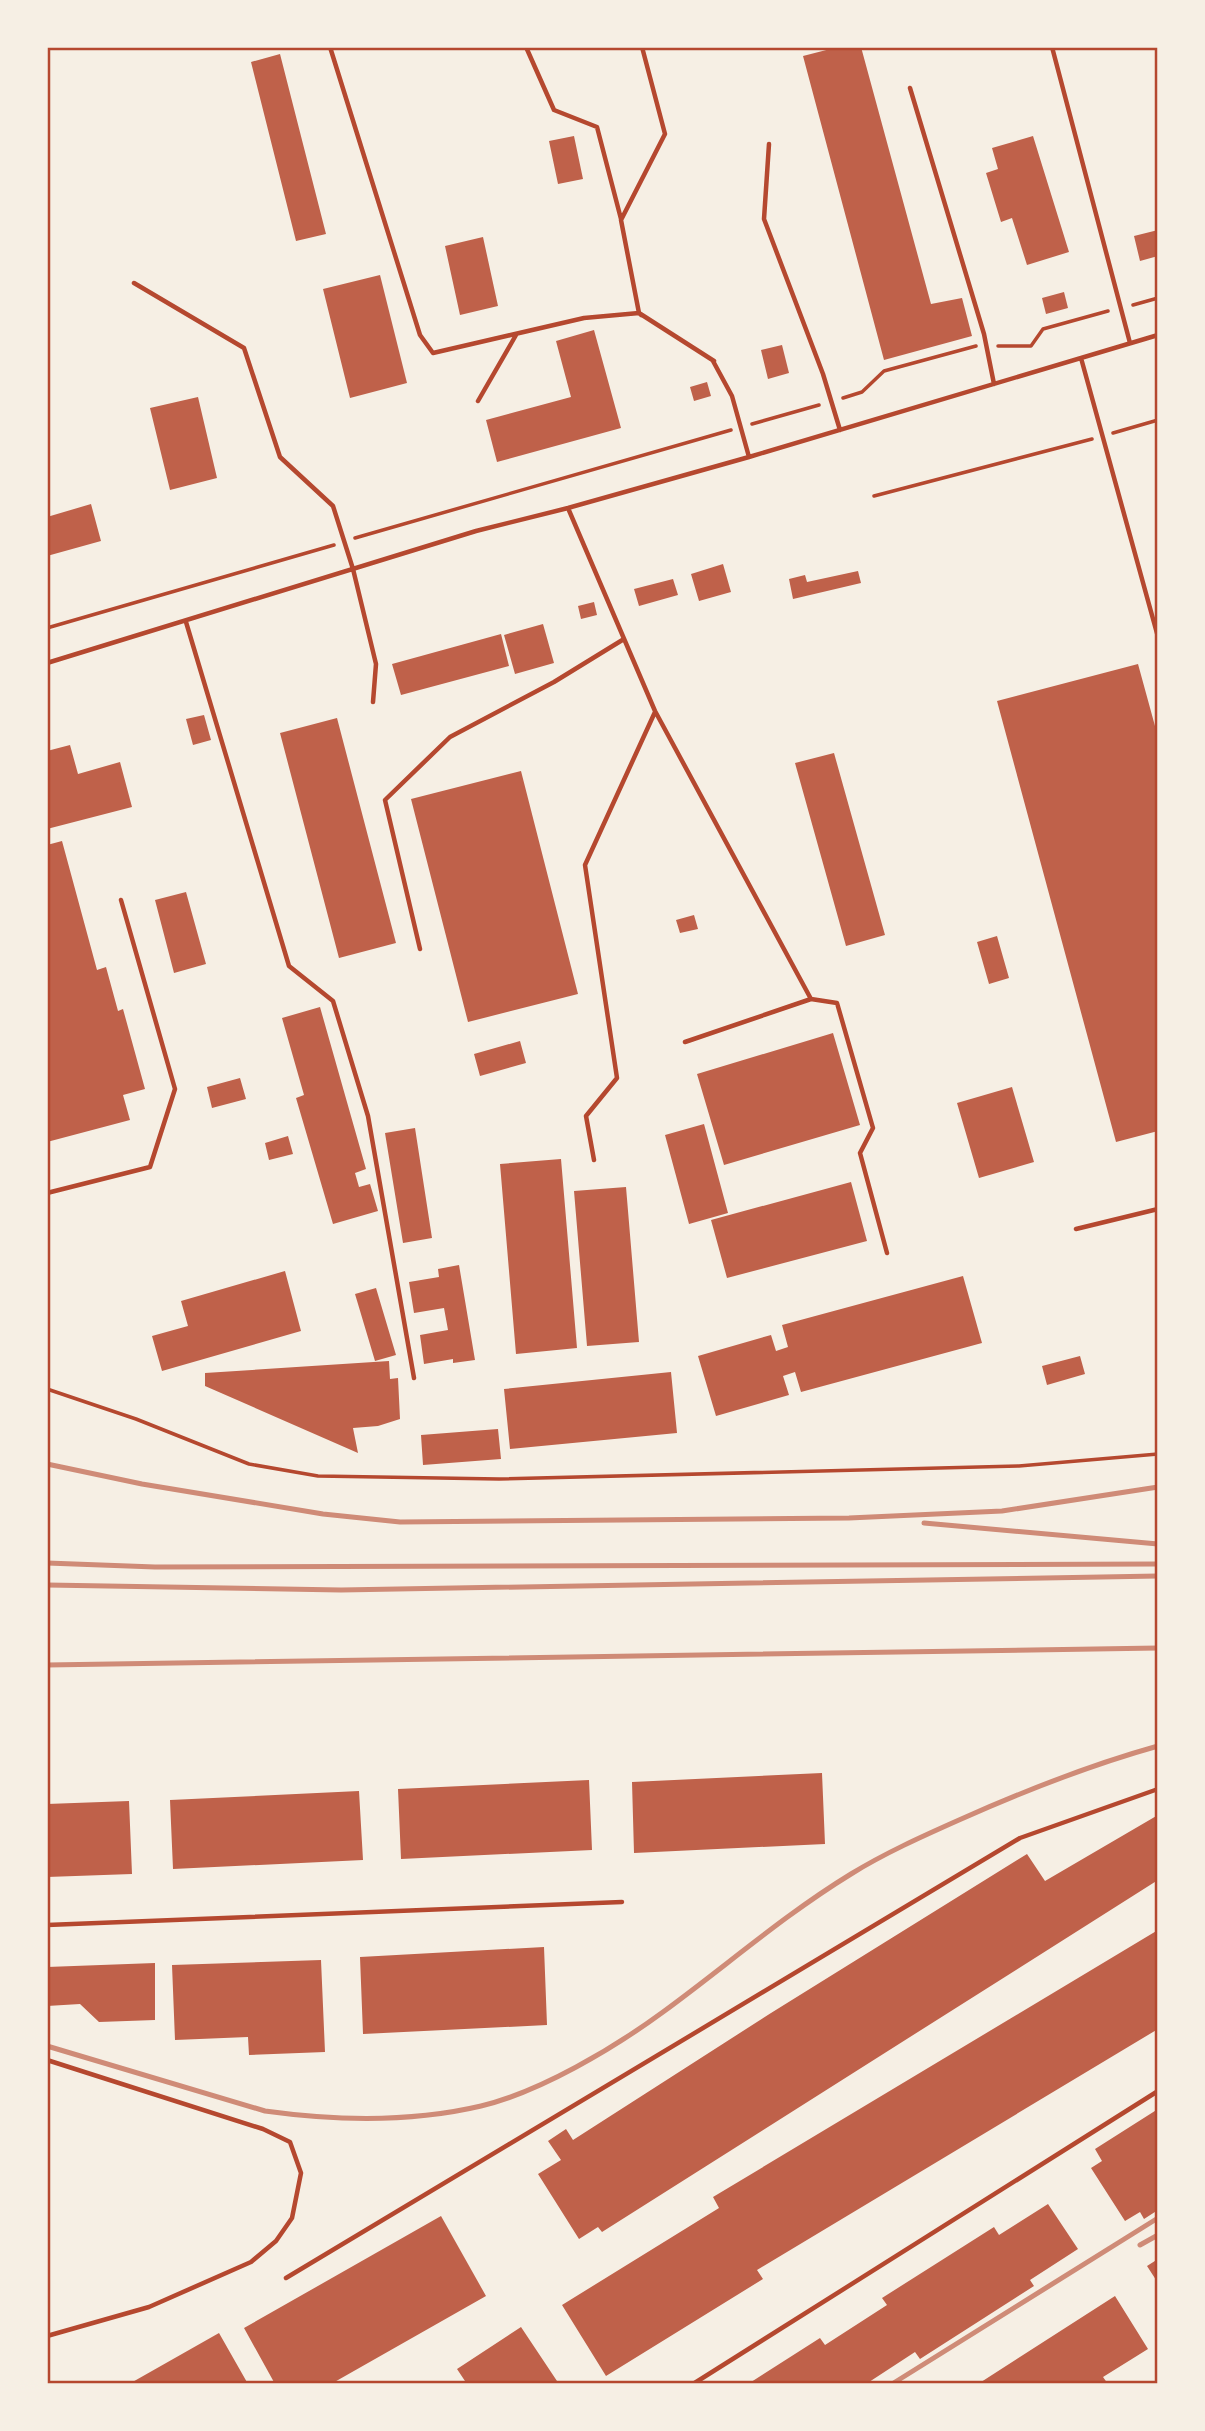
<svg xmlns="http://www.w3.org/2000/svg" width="1205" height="2431" font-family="'Roboto Condensed',sans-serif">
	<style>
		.building { fill: #bf614a }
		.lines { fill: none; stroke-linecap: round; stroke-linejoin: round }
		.path { stroke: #b5482f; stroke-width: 3.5 }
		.service { stroke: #b5482f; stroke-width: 4.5 }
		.rail { stroke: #cf8b77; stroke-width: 5 }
		.neatline { fill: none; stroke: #b5482f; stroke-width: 2.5 }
	</style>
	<rect width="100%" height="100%" fill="#f6efe4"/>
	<path class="building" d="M838 47H861L931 304 962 298 972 336 884 360 803 56Z
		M280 54 326 234 296 241 251 62Z
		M574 136 583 179 558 184 549 141Z
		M1033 136 1069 252 1027 265 1012 218 1001 222 986 173 998 169 992 148Z
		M1158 230V256L1140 261 1134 236Z
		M483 237 498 306 460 315 445 246Z
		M380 275 407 383 350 398 323 289Z
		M1064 292 1068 308 1046 314 1042 298Z
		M594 330 621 428 497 462 486 420 571 397 556 341Z
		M782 345 789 373 768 379 761 350Z
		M707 382 711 396 694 401 690 387Z
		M198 397 217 478 170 490 150 408Z
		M91 504 101 541 47 556V517Z
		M723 564 731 592 699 601 691 574Z
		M858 571 861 583 793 599 789 579 805 575 807 582Z
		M673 579 678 595 639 606 634 589Z
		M594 602 597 615 581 619 578 606Z
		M543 624 554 663 515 674 504 635Z
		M501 634 509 666 401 695 392 664Z
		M1138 664 1158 737V1131L1116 1142 997 701Z
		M204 715 211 740 193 745 186 719Z
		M337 718 396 943 339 958 280 733Z
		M70 745 78 774 120 762 132 807 47 829V751Z
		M834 753 885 935 846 946 795 763Z
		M521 771 578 994 468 1022 411 799Z
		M62 841 97 970 106 967 118 1011 123 1009 145 1089 123 1095 130 1120 47 1142V845Z
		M186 892 206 964 174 973 155 900Z
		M694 915 698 929 680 933 676 920Z
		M997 936 1009 978 989 984 977 942Z
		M320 1007 366 1169 355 1173 359 1187 370 1184 378 1211 333 1224 296 1098 304 1095 282 1018Z
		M833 1033 860 1125 724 1165 697 1074Z
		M520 1041 526 1063 480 1076 474 1054Z
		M240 1078 246 1099 212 1108 207 1087Z
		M1012 1087 1034 1162 979 1178 957 1103Z
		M704 1124 728 1213 689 1224 665 1135Z
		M415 1128 432 1238 403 1243 385 1133Z
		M288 1136 293 1154 269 1160 265 1143Z
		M561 1159 577 1348 516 1354 500 1164Z
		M851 1182 867 1241 727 1278 711 1220Z
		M626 1187 639 1342 587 1346 574 1191Z
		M459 1265 475 1360 453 1363V1359L424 1364 420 1335 448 1330 444 1308 414 1313 409 1282 439 1277 438 1269Z
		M285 1271 301 1331 162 1371 152 1336 188 1326 181 1301Z
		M963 1276 982 1343 801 1392 795 1372 783 1376 789 1395 716 1416 698 1356 771 1335 776 1351 788 1347 782 1325Z
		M376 1288 396 1355 375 1361 355 1294Z
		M1080 1356 1085 1374 1047 1385 1042 1366Z
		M389 1361 390 1379 398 1378 400 1419 378 1426 353 1428 358 1453 205 1386V1373Z
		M671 1372 677 1433 510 1449 504 1389Z
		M498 1429 501 1459 423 1465 421 1435Z
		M822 1773 825 1844 634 1853 632 1782Z
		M589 1780 592 1850 401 1859 398 1789Z
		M359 1791 363 1860 173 1869 170 1800Z
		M129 1801 132 1874 47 1877V1804Z
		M1158 1815V1880L602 2232 598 2227 579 2239 538 2174 561 2160 548 2141 566 2129 573 2140 771 2013 1027 1854 1045 1881Z
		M1158 1930V2029L757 2270 763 2279 606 2376 562 2305 719 2208 713 2197Z
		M544 1947 547 2025 363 2034 360 1957Z
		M321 1960 325 2052 249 2055 248 2037 175 2040 172 1965Z
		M155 1963V2020L99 2022 80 2004 47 2006V1967Z
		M1158 2109V2210L1144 2219 1140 2212 1125 2221 1091 2168 1102 2161 1095 2149Z
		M1048 2204 1078 2249 1030 2280 1034 2286 920 2359 915 2352 866 2384H748L820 2338 825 2345 887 2305 882 2298 994 2227 999 2235Z
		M441 2216 486 2296 331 2384H275L244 2328Z
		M1158 2259V2283L1147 2266Z
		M1115 2296 1148 2349 1103 2377 1108 2384H978Z
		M521 2327 559 2384H467L457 2369Z
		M219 2333 248 2384H129Z"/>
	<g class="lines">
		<path class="path" d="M1133 305 1158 298
			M998 346H1031L1043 329 1108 311
			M843 398 862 392 884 371 976 346
			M752 424 819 405
			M1113 433 1158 420
			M874 496 1092 439
			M355 538 731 430
			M47 628 334 545
			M47 1389 136 1419 249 1464 318 1476 499 1479 1019 1466 1158 1454"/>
		<path class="service" d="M330 47 420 335 433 353 584 318 639 313 714 361
			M526 47 554 110 597 127 621 219
			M1052 47 1130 343
			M910 88 984 334 994 384
			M769 144 764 219 823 374 840 430
			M134 283 244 348 280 457 333 506 353 569 376 664 373 702
			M641 315 639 313 621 220 665 134 642 47
			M1081 358 1158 637
			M713 361 732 396 749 457
			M478 401 516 335
			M568 508 655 711 811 999 837 1003 873 1128 860 1153 887 1253
			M186 622 289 966 333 1001 368 1116 414 1378
			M47 663 476 531 568 508 749 457 1158 335
			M420 949 385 800 450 737 554 682 624 639
			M685 1042 811 999
			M594 1160 586 1116 617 1078 585 865 655 712
			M47 1193 150 1167 175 1089 121 900
			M1076 1229 1158 1209
			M47 1925 622 1902
			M47 2060 263 2129 290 2142 301 2173 292 2218 276 2241 251 2262 149 2307 47 2336
			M286 2278 1020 1838 1158 1789
			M693 2384 1158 2091"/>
		<path class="rail" d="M47 1464 142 1484 323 1514 400 1522 849 1518 1002 1511 1158 1487
			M924 1523 1158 1544
			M47 1563 155 1567 1158 1564
			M47 1585 341 1590 1158 1576
			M47 1665 1158 1648
			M47 2046 265 2111C337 2121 409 2123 481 2106 540 2092 614 2048 663 2012 726 1966 784 1915 851 1874 885 1853 923 1836 959 1820 1024 1791 1090 1765 1158 1746
			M1140 2245 1158 2235
			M892 2384 1158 2218"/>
	</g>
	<rect width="1205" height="2431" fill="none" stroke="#f6efe4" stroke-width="98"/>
	<rect x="49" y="49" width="1107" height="2333" class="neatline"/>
</svg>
